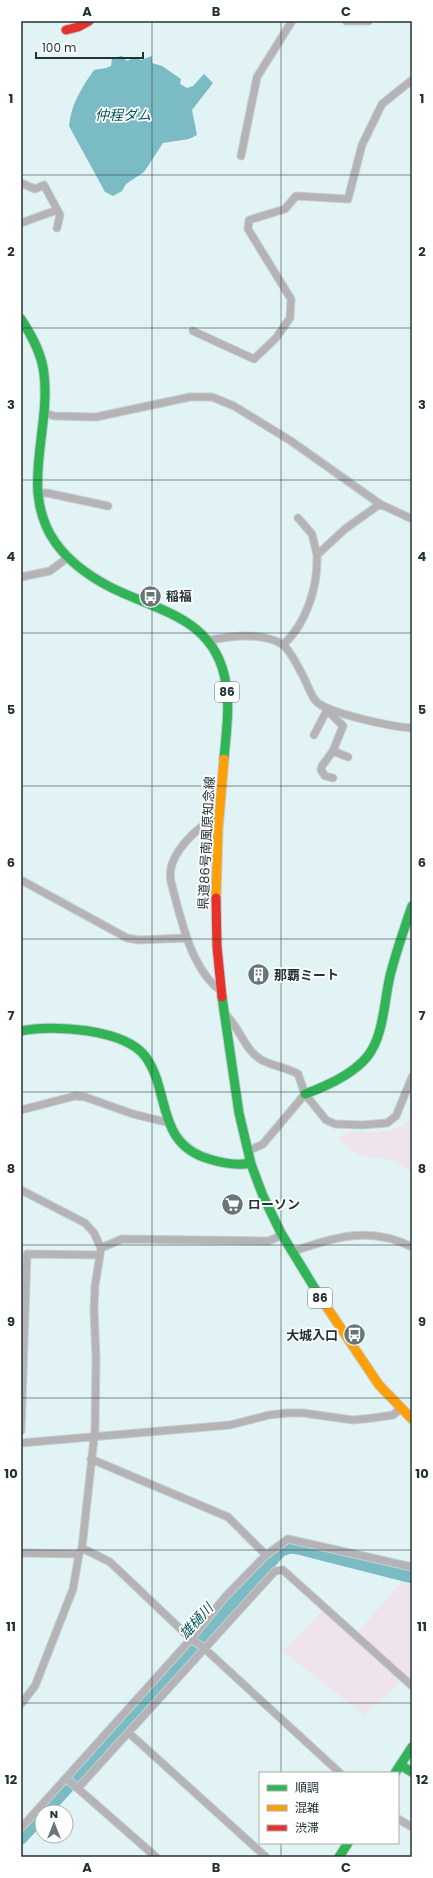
<svg xmlns="http://www.w3.org/2000/svg" width="433" height="1878" font-family="Poppins,'Noto Sans JP',sans-serif">
	<style>
		.green { fill: #efe3ec }
		.water { fill: #7bbcc4 }
		.lines { fill: none; stroke-linecap: round; stroke-linejoin: round }
		.river { stroke: #7bbcc4; stroke-width: 13 }
		.street-casing { stroke: #c1d0d2; stroke-width: 9 }
		.fast-casing { stroke: #c1d0d2; stroke-width: 11 }
		.slow-casing { stroke: #c1d0d2; stroke-width: 11 }
		.jam-casing { stroke: #c1d0d2; stroke-width: 11 }
		.street { stroke: #b6b3b7; stroke-width: 7 }
		.fast { stroke: #30b455; stroke-width: 9 }
		.slow { stroke: #ff9f0a; stroke-width: 9 }
		.jam { stroke: #e5322d; stroke-width: 9 }
		.grid { fill: none; stroke: #233335; stroke-width: 1; stroke-opacity: 0.55 }
		.labels { text-anchor: middle; stroke-width: 3.5; stroke-linejoin: round; paint-order: stroke }
		.shield { fill: #fff; stroke: #657072; stroke-width: 1 }
		.shield-label { font-size: 12px; font-weight: bold; fill: #233335 }
		.poi-label { font-size: 13px; font-weight: bold; fill: #233335; stroke: #fff; text-anchor: start }
		.street-label { font-size: 13px; fill: #233335; stroke: #fff }
		.water-label { font-size: 14px; font-style: italic; fill: #07555d; stroke: #fff }
		.neatline { fill: none; stroke: #233335; stroke-width: 1.5 }
		.grid-label { font-size: 13px; text-anchor: middle; font-weight: bold; fill: #233335 }
	</style>
	<rect width="100%" height="100%" fill="#e2f3f6"/>
	<path class="green" d="M412 1117V1172C405 1168 397 1161 390 1160 365 1155 359 1160 339 1139L346 1132C369 1132 395 1136 412 1117Z
		M402 1582 412 1585V1682L358 1632Z
		M323 1611 400 1682 364 1715 283 1651Z"/>
	<path class="water" d="M122 56 127 61 135 57 141 60 152 56V63L162 66 181 79 180 84 187 88 193 86 204 74 213 83 192 110 197 135 189 139 163 143 144 172 126 184 122 191 113 196 105 192 69 126C71 104 82 87 94 70L106 68 111 66 112 58Z"/>
	<g class="lines">
		<path class="river" d="M45 1812 281 1550 290 1547 298 1548 412 1577
			M21 1838 42 1815"/>
		<defs>
			<path id="street" d="M346 21H369
				M241 156 257 77 292 21
				M21 183 35 189 44 185 60 215 57 228
				M21 223 57 210
				M193 331 254 359 276 338 290 318 291 299 248 229 249 220 285 209 296 196 348 199 362 145 382 104 412 80
				M45 413 54 416 96 417 190 397H212L234 406 291 441 380 504 412 519
				M37 493H47L108 506
				M298 518 312 534 317 555
				M21 577 50 571 67 558
				M210 640C232 636 261 632 282 644 289 648 301 672 305 680 308 686 312 699 318 703 333 714 392 727 412 728
				M283 645C307 623 318 586 317 555L345 529 380 504
				M327 710 343 726 333 751 322 766 321 770 325 776 333 778
				M314 735 328 708
				M333 751 348 757
				M219 820C201 821 178 847 172 864 170 870 170 876 171 882 181 918 190 968 221 991
				M21 880 127 938 139 940 186 938
				M225 1014C239 1026 244 1049 260 1059 271 1066 286 1067 298 1074L305 1094 326 1120 335 1124 362 1125 387 1123 396 1116 412 1077
				M21 1110 75 1096 85 1097 133 1114 170 1123
				M248 1151 263 1144 305 1094
				M21 1190 85 1223 94 1233 101 1248 95 1286 94 1309 96 1358 95 1429 82 1548 79 1554 73 1589 35 1686 21 1704
				M101 1248 122 1239 268 1241 281 1236
				M291 1252C333 1238 369 1225 412 1247
				M21 1431 27 1254 99 1255
				M21 1443 230 1425 269 1415 287 1413H303L353 1420 373 1418 393 1415 400 1409
				M91 1459 228 1517 266 1555
				M82 1548 110 1562 191 1639 205 1649 340 1773
				M21 1553 79 1554
				M129 1733 266 1857
				M66 1778 156 1857
				M78 1788 275 1571 283 1570 412 1686
				M398 1819 412 1827
				M21 1828 191 1639 225 1597 266 1555 288 1539 412 1567"/>
			<path id="fast" d="M21 319C32 336 42 354 44 374 51 431 19 490 55 542 69 562 89 576 110 587 160 612 216 618 226 684 230 708 226 734 224 759
				M222 997 239 1113 251 1164 263 1196 281 1233 320 1297
				M21 1031C52 1024 124 1029 145 1056 171 1091 155 1143 209 1159 222 1163 237 1166 251 1163
				M305 1094C327 1086 352 1075 367 1057 384 1036 384 1001 390 976 396 952 404 929 412 906
				M400 1765 412 1772
				M395 1773 412 1747
				M339 1857 348 1843"/>
			<path id="slow" d="M216 898 218 830 224 759
				M320 1297 379 1385 412 1419"/>
			<path id="jam" d="M66 30 78 27 89 21
				M216 898 217 947 222 997"/>
		</defs>
		<use href="#street" class="street-casing"/>
		<use href="#fast" class="fast-casing"/>
		<use href="#slow" class="slow-casing"/>
		<use href="#jam" class="jam-casing"/>
		<use href="#street" class="street"/>
		<use href="#fast" class="fast"/>
		<use href="#slow" class="slow"/>
		<use href="#jam" class="jam"/>
	</g>
	<path class="grid" d="M152 21V1857M281 21V1773M21 175H412M21 328H412M21 480H412M21 633H412M21 786H412M21 939H412M21 1092H412M21 1245H412M21 1398H412M21 1550H412M21 1703H412M281 1843V1857"/>
	<defs>
		<symbol id="bus-disc" viewBox="-11 -11 22 22"><circle r="9.5" fill="#667679" stroke="#fff"/><path d="M-5-6H5V4H4V6H2V4H-2V6H-4V4H-5ZM-3.5-4V0h7V-4ZM-3.5 1.2v1.5H-2V1.2ZM2 1.2v1.5H3.5V1.2Z" fill="#fff"/></symbol>
		<symbol id="building-disc" viewBox="-11 -11 22 22"><circle r="9.5" fill="#667679" stroke="#fff"/><path d="M-4-6H4V6H1V3H-1V6H-4ZM-2.5-4.3h1.7v1.8h-1.7ZM.8-4.3h1.7v1.8H.8ZM-2.5-1h1.7V.8h-1.7ZM.8-1h1.7V.8H.8Z" fill="#fff"/></symbol>
		<symbol id="supermarket-disc" viewBox="-11 -11 22 22"><circle r="9.5" fill="#667679" stroke="#fff"/><path d="M-6-5.5h2.5l.6 2H6L4.5 2H-2.5L-4.4-4H-6ZM-1.5 3.2a1.3 1.3 0 1 0 .1 0ZM3 3.2a1.3 1.3 0 1 0 .1 0Z" fill="#fff"/></symbol>
	</defs>
	<g fill-rule="evenodd">
		<use href="#bus-disc" x="138" y="584" width="25" height="25"/>
		<use href="#building-disc" x="246" y="962" width="25" height="25"/>
		<use href="#supermarket-disc" x="220" y="1192" width="25" height="25"/>
		<use href="#bus-disc" x="342" y="1322" width="25" height="25"/>
	</g>
	<g class="labels">
		<g class="shield">
			<rect x="215" y="682" width="24" height="20" rx="3"/>
			<rect x="308" y="1288" width="24" height="20" rx="3"/>
		</g>
		<g class="shield-label">
			<text x="227" y="696">86</text>
			<text x="320" y="1302">86</text>
		</g>
		<g class="poi-label">
			<text x="166" y="601">稲福</text>
			<text x="274" y="980">那覇ミート</text>
			<text x="248" y="1209">ローソン</text>
			<text x="338" y="1340" text-anchor="end">大城入口</text>
		</g>
		<g class="street-label">
			<text transform="translate(206 843) rotate(-87)" y="5">県道86号南風原知念線</text>
		</g>
		<g class="water-label">
			<text x="123" y="120">仲程ダム</text>
			<text transform="translate(196 1621) rotate(-48)" y="5">雄樋川</text>
		</g>
	</g>
	<rect width="433" height="1878" fill="none" stroke="#ffffff" stroke-width="44"/>
	<rect x="259" y="1772" width="140" height="72" fill="#ffffff" stroke="#a7adae"/>
	<rect x="267" y="1785" width="20" height="6" fill="#30b455" stroke="#a7adae"/>
	<text x="295" y="1792" font-size="12" fill="#233335">順調</text>
	<rect x="267" y="1805" width="20" height="6" fill="#ff9f0a" stroke="#a7adae"/>
	<text x="295" y="1812" font-size="12" fill="#233335">混雑</text>
	<rect x="267" y="1825" width="20" height="6" fill="#e5322d" stroke="#a7adae"/>
	<text x="295" y="1832" font-size="12" fill="#233335">渋滞</text>
	<g transform="translate(54 1824)"><circle r="19" fill="#ffffff" stroke="#a7adae"/>
	<path d="M0-3L7 15L0 10L-7 15Z" fill="#667679"/>
	<text y="-6" font-size="11" font-weight="bold" text-anchor="middle" fill="#233335">N</text>
	</g>
	<path d="M36 52v6h107v-6" fill="none" stroke="#233335" stroke-width="2"/>
	<text x="42" y="52" font-size="12" fill="#233335" stroke="#ffffff" stroke-width="3" paint-order="stroke">100 m</text>
	<rect x="22" y="22" width="389" height="1834" class="neatline"/>
	<g class="grid-label">
		<text x="87" y="16">A</text>
		<text x="216" y="16">B</text>
		<text x="346" y="16">C</text>
		<text x="11" y="103">1</text>
		<text x="422" y="103">1</text>
		<text x="11" y="256">2</text>
		<text x="422" y="256">2</text>
		<text x="11" y="409">3</text>
		<text x="422" y="409">3</text>
		<text x="11" y="561">4</text>
		<text x="422" y="561">4</text>
		<text x="11" y="714">5</text>
		<text x="422" y="714">5</text>
		<text x="11" y="867">6</text>
		<text x="422" y="867">6</text>
		<text x="11" y="1020">7</text>
		<text x="422" y="1020">7</text>
		<text x="11" y="1173">8</text>
		<text x="422" y="1173">8</text>
		<text x="11" y="1326">9</text>
		<text x="422" y="1326">9</text>
		<text x="11" y="1478">10</text>
		<text x="422" y="1478">10</text>
		<text x="11" y="1631">11</text>
		<text x="422" y="1631">11</text>
		<text x="11" y="1784">12</text>
		<text x="422" y="1784">12</text>
		<text x="87" y="1872">A</text>
		<text x="216" y="1872">B</text>
		<text x="346" y="1872">C</text>
	</g>
</svg>
